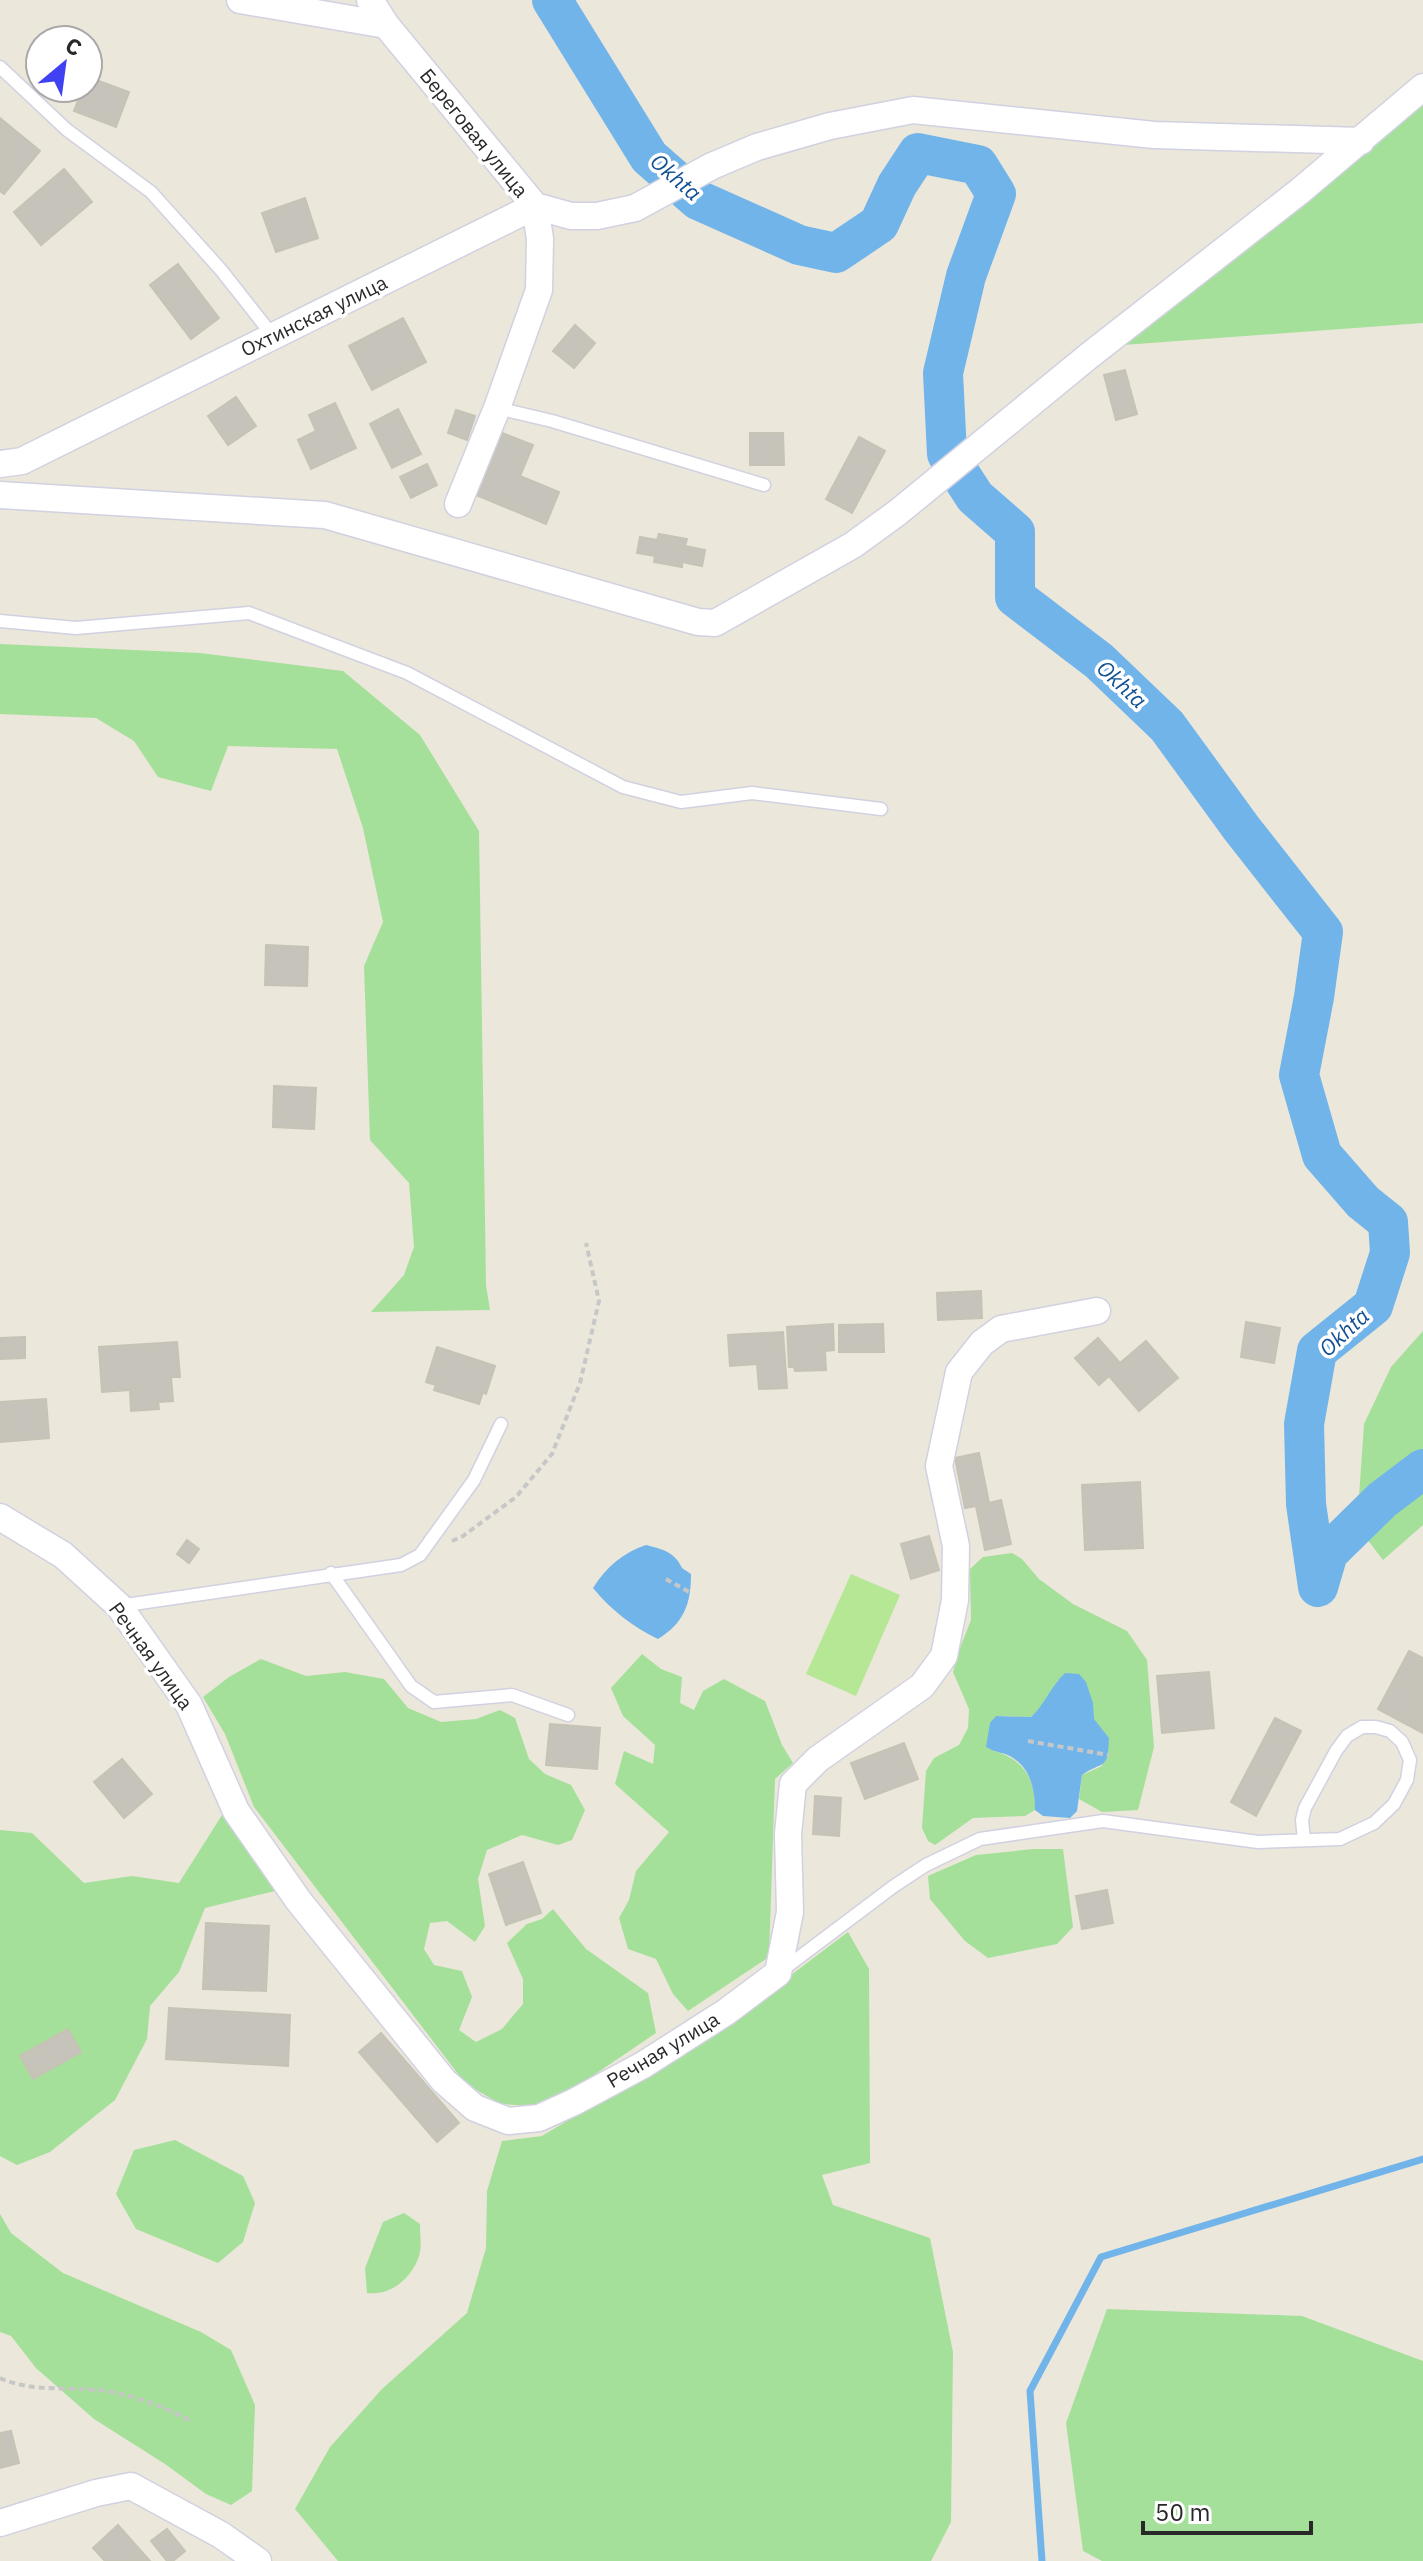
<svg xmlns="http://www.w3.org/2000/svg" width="1423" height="2561" font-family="'IBM Plex Sans',sans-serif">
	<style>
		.green { fill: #a4e099 }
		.pitch { fill: #b5e795 }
		.water { fill: #71b4ea }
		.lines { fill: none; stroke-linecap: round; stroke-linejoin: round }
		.stream { stroke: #71b4ea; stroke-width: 7 }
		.river { stroke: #71b4ea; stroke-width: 40 }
		.building { fill: #c6c3bb; stroke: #c6c3b5; stroke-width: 2 }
		.lane-casing { stroke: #d1d1e1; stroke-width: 15 }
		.street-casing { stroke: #d1d1e1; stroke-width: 29 }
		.path { stroke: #c7c7c7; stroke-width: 4; stroke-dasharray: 6 4; stroke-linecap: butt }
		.lane { stroke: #fff; stroke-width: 12 }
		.street { stroke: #fff; stroke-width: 26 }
		.labels { text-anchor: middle; stroke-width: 7; stroke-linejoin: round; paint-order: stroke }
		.street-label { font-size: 20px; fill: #292929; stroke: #fff }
		.water-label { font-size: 22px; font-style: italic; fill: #125094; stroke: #fff }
	</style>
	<rect width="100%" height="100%" fill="#ebe7db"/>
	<path class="green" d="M1423 98V323L1123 345Z
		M0 644 200 653 343 671 420 735 479 831 486 1285 490 1310 371 1312 404 1275 414 1247 409 1183 370 1140 364 966 383 922 363 828 337 749 228 746 211 791 158 777 134 741 96 718 0 714Z
		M1423 1331V1525L1383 1560 1357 1526 1364 1424 1391 1367Z
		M1012 1553 1022 1559 1039 1579 1073 1604 1127 1631 1147 1660 1154 1747 1138 1810 1102 1812 1079 1799 1082 1775 1102 1766 1109 1738 1093 1719V1703L1058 1680 1040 1709 1031 1717 996 1716 994 1751C1024 1759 1036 1780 1035 1810L1025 1816 973 1818 935 1845 928 1841 922 1828 926 1771 934 1758 959 1745 968 1728 969 1709 953 1672 958 1653 971 1620 970 1569 983 1557Z
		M642 1654 661 1669 682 1677 680 1703 694 1710 703 1691 724 1679 765 1701 782 1745 793 1763 775 1779 769 1957 688 2011 673 1994 656 1959 628 1949 619 1918 629 1900 636 1871 669 1832 615 1784 624 1751 653 1764 655 1745 623 1716 611 1688Z
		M261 1659 306 1676 345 1672 384 1679 408 1708 441 1722 476 1719 500 1710 515 1718 529 1759 545 1774 571 1785 585 1810 572 1840 558 1845 522 1835 487 1850 478 1879 485 1926 475 1942 447 1921 430 1923 424 1949 434 1965 462 1971 472 1997 459 2030 476 2042 502 2029 523 2004V1979L507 1943 527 1924 542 1919 553 1909 586 1949 648 1993 656 2033 579 2085 534 2106 500 2104 465 2083 254 1807 225 1734 203 1697 229 1677Z
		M222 1815 275 1891 205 1908 179 1972 150 2006 147 2039 115 2100 50 2152 17 2165 0 2156V1830L32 1833 84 1883 132 1876 179 1883Z
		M1034 1849H1063L1073 1927 1057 1944 988 1958 965 1941 930 1899 928 1876 976 1855Z
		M848 1932 869 1969 870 2163 822 2175 833 2205 930 2238 953 2352 951 2522 931 2561H338L295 2509 330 2447 382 2389 467 2313 486 2248 487 2191 502 2141 542 2136 721 2028Z
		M175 2140 243 2176 255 2203 243 2242 218 2263 136 2229 116 2194 134 2150Z
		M404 2213 420 2224C420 2233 422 2247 419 2256 412 2278 391 2296 367 2293L365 2268 383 2222Z
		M0 2214 11 2233 63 2273 201 2332 231 2350 255 2405 252 2491 231 2505 206 2494 165 2464 94 2419 36 2368 11 2336 0 2332Z
		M1107 2309 1302 2316 1423 2361V2561H1102L1083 2551 1066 2423Z"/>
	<path class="pitch" d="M851 1574 900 1595 856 1696 806 1674Z"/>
	<path class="water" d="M646 1545C662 1549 675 1552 682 1568L691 1574C691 1604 684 1623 658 1639 633 1627 610 1609 593 1588 606 1567 624 1552 646 1545Z
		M1065 1673 1079 1674 1086 1682 1093 1703 1094 1719 1109 1738C1108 1772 1103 1760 1082 1775L1077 1811 1070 1818 1043 1816 1035 1810C1035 1787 1029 1763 1005 1754 998 1752 993 1751 986 1747L990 1723 996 1716 1031 1717C1045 1704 1051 1686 1065 1673Z"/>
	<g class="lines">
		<path class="stream" d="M1042 2561 1030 2391 1101 2257 1423 2159"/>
		<path class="river" d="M552 0 649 157 698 200 799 245 836 253 879 224 897 185 918 153 978 165 996 194 966 276 943 373 947 454 975 497 1015 532V597L1099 661 1167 726 1242 829 1323 932 1314 997 1299 1075 1322 1155 1363 1202 1388 1222 1390 1253 1373 1306 1317 1351 1304 1424 1306 1504 1318 1587 1328 1553 1382 1500 1423 1469"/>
	</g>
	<path class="building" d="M88 77 129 92 116 127 74 111 83 88H88Z
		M0 118 40 151 4 194 0 191Z
		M64 169 92 202 41 245 14 212Z
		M305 198 318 238 276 252 262 213Z
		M178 264 219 318 191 339 150 285Z
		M403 318 426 362 372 390 349 346Z
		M575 325 595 343 574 368 553 351Z
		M1125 370 1137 414 1116 420 1104 375Z
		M236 397 256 426 228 445 208 416Z
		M335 403 356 448 311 469 298 440 316 431 309 415Z
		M398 409 421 454 392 468 370 424Z
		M456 410 475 416 467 440 448 433Z
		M502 433 533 445 520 476 559 492 546 524 476 495Z
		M750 433H783L784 465H750Z
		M859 437 885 451 852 513 826 499Z
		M427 464 437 485 411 498 400 477Z
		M659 534 687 539 685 546 705 550 702 566 682 562V567L654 562 655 556 637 553 640 537 657 540Z
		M266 945 308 947 307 986 265 985Z
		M274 1086 316 1088 314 1129 273 1127Z
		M981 1291 982 1318 938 1320 937 1293Z
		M1246 1322 1280 1328 1274 1363 1241 1357Z
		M833 1324 834 1350 825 1351 826 1370 795 1371 794 1367H789L787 1327Z
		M883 1324 884 1352H839V1325Z
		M783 1332 787 1388 759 1389 757 1364 730 1366 728 1335Z
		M25 1337V1358L0 1359V1338Z
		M1098 1338 1120 1363 1146 1341 1178 1378 1139 1411 1109 1376 1099 1385 1075 1358Z
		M177 1342 180 1377H171L173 1401 158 1402 159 1409 131 1411 130 1390 102 1392 99 1347Z
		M437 1347 495 1366 486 1394 483 1392 479 1404 434 1390 436 1385 426 1382Z
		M46 1399 49 1438 0 1442V1402Z
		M979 1453 989 1503 1001 1500 1011 1544 985 1550 976 1506 965 1508 955 1458Z
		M1140 1482 1143 1548 1085 1550 1082 1485Z
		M929 1536 939 1570 911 1579 901 1544Z
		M187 1540 199 1549 189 1563 177 1554Z
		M1409 1651 1423 1658V1733L1378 1709Z
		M1209 1672 1214 1728 1162 1733 1157 1676Z
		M1275 1718 1301 1731 1256 1816 1231 1802Z
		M550 1724 600 1728 597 1769 546 1765Z
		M904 1743 918 1779 865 1799 851 1763Z
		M122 1759 152 1794 124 1818 94 1782Z
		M815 1796 841 1798 839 1836 813 1834Z
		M523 1862 541 1913 506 1925 489 1874Z
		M1107 1890 1113 1923 1082 1929 1076 1896Z
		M206 1923 269 1926 266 1991 203 1989Z
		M169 2008 290 2015 288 2066 166 2059Z
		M68 2029 81 2052 33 2079 20 2056Z
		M381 2033 459 2123 437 2142 359 2052Z
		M11 2431 19 2463 0 2468V2433Z
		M118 2525 150 2561H105L93 2548Z
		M167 2529 185 2551 173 2561H167L151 2541Z"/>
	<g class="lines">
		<defs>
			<path id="lane" d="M0 67 67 130 151 192 221 270 273 336
				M497 408 552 421 764 485
				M0 621 76 628 249 613 407 673 623 787 681 802 752 793 881 809
				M331 1573 411 1686 434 1702 512 1695 568 1715
				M119 1606 401 1565 420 1555 474 1480 501 1424
				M781 1971 894 1886 926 1865 980 1839 1103 1821 1258 1842 1340 1839 1374 1823 1394 1804 1407 1780 1410 1760 1402 1742 1390 1731 1376 1727H1362L1347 1736 1336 1751 1305 1808 1302 1820 1304 1840"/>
			<path id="street" d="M240 0 386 25
				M370 0 386 25 535 206 540 239 539 290 497 408 458 504
				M0 464 22 461 535 206 571 216H597L635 208 712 166 757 147 830 126 913 110 1154 135 1361 141
				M0 495 325 515 698 622 715 623 853 545 897 513 1090 355 1300 191 1423 87
				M0 1517 63 1555 119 1606 189 1705 236 1811 298 1900 444 2081 475 2108 508 2121 539 2118 574 2102 643 2065 726 2012 778 1973 790 1912 788 1834 793 1784 818 1759 922 1686 944 1656 955 1600 956 1546 939 1466 959 1372 982 1343 1001 1329 1097 1311
				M0 2523 96 2493 131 2486 221 2535 258 2561"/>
		</defs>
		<use href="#lane" class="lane-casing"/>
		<use href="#street" class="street-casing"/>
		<path class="path" d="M452 1541 463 1536 516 1497 552 1454 580 1383 599 1301 586 1243
			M666 1579 691 1593
			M1028 1741 1109 1755
			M0 2378C33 2393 70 2386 105 2391 137 2396 164 2407 193 2422"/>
		<use href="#lane" class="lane"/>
		<use href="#street" class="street"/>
	</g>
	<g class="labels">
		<g class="street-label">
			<text transform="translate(474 133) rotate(51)" y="7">Береговая улица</text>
			<text transform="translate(314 316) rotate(-26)" y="7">Охтинская улица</text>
			<text transform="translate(151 1656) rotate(54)" y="7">Речная улица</text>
			<text transform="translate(663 2050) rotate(-31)" y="7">Речная улица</text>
		</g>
		<g class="water-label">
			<text transform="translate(676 177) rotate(41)" y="8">Okhta</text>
			<text transform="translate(1122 684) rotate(43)" y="8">Okhta</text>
			<text transform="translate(1344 1332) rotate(-43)" y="8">Okhta</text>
		</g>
	</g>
	<g transform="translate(64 64) rotate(29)"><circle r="38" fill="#ffffff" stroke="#a9a9a9" stroke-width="2"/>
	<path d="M0-6L14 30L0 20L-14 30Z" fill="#4041f3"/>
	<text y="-12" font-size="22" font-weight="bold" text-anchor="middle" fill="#292929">С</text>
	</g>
	<path d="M1143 2521v12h168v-12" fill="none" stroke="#292929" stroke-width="4"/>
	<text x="1155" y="2521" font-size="24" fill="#292929" stroke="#ffffff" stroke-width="6" paint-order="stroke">50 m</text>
</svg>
